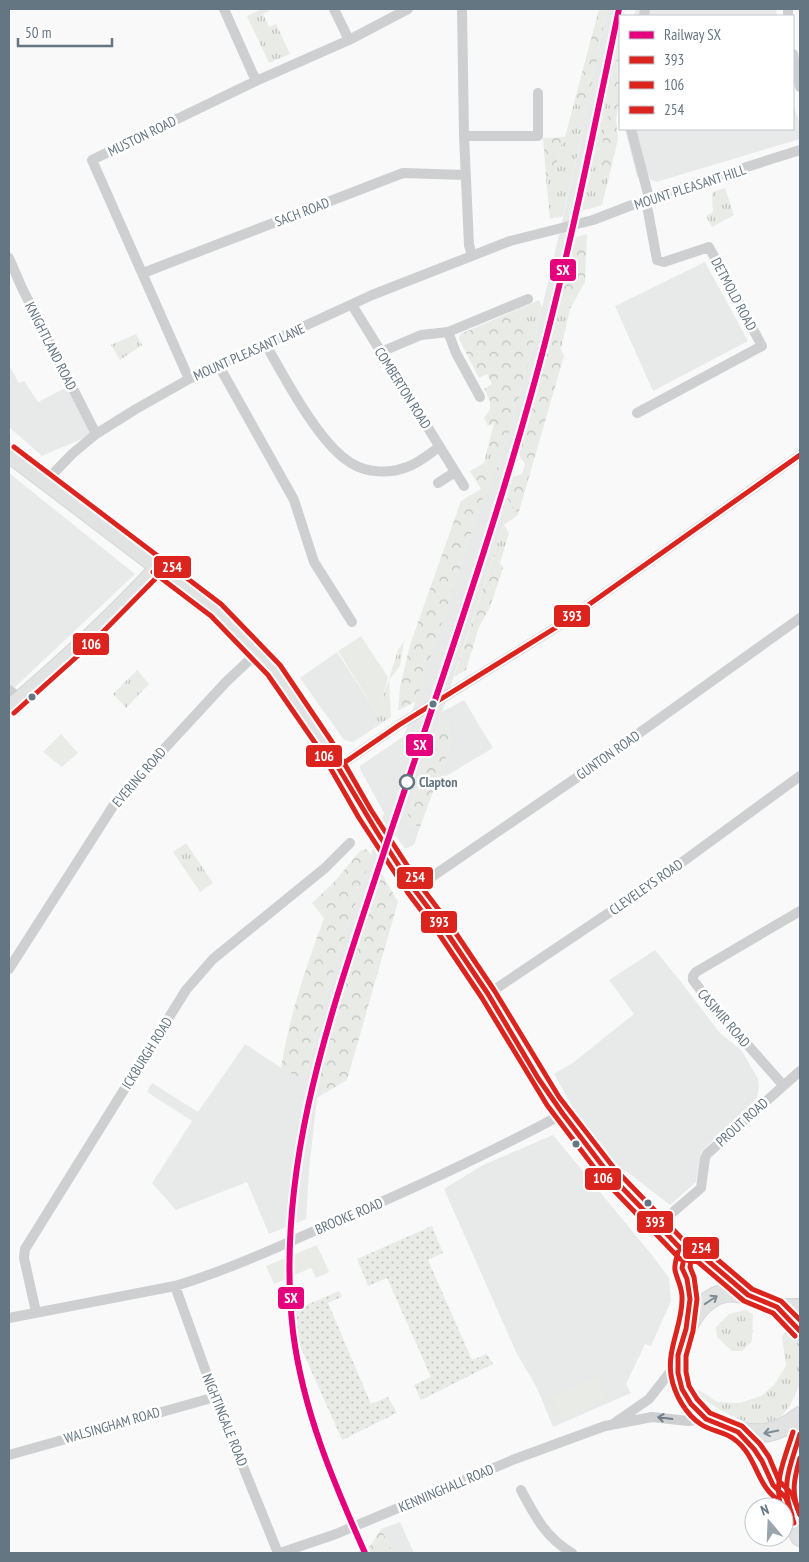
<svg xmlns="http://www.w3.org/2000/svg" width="809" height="1562" font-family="'PT Sans Narrow',sans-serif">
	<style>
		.built { fill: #e8e9e9 }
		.grass { fill: url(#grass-tufts) }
		.forest { fill: url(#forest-crowns) }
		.garden { fill: url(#garden-dots) }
		.pitch { fill: #e8ebe6 }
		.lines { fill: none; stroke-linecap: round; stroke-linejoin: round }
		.secondary-casing { stroke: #d5d6d7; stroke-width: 16 }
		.primary-casing { stroke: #d5d6d7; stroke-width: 18 }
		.highway-casing { stroke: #d5d6d6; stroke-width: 20 }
		.street { stroke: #cecfd0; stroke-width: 10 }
		.secondary { stroke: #e1e2e2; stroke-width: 14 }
		.primary { stroke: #e1e2e2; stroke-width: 15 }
		.highway { stroke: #e1e2e2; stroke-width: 18 }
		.bus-1-casing { stroke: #fff; stroke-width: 9 }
		.bus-2-casing { stroke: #fff; stroke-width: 9 }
		.bus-3-casing { stroke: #fff; stroke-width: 9 }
		.bus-1 { stroke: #dc241f; stroke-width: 5 }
		.bus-2 { stroke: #dc241f; stroke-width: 5 }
		.bus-3 { stroke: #dc241f; stroke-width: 5 }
		.rail-1-casing { stroke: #fff; stroke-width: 10 }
		.rail-1 { stroke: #e5007d; stroke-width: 6 }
		.oneway { stroke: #7e8c96 }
		.oneway2 { stroke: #707f8b }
		.bus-dot { fill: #657683; stroke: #fff; stroke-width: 2 }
		.stop-dot { fill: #fff; stroke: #657683; stroke-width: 2.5 }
		.labels { text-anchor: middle; stroke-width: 5; stroke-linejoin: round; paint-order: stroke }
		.street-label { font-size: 14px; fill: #657683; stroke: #fff }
		.stop-label { font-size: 14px; font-weight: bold; fill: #657683; stroke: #fff; text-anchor: start }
		.line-badge { stroke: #fff; stroke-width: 2 }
		.badge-label { font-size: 14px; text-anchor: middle; font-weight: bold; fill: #fff }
	</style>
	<defs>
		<pattern id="grass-tufts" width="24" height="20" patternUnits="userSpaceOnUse" patternTransform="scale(1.25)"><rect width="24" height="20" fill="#e8ebe6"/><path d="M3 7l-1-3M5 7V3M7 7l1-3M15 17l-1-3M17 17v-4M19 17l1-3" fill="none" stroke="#c0c3c0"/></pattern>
		<pattern id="forest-crowns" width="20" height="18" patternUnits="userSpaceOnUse" patternTransform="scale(1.25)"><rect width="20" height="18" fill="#e8ebe6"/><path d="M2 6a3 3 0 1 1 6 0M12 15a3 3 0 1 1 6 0" fill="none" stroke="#c0c3c0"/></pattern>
		<pattern id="garden-dots" width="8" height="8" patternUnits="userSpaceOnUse" patternTransform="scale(1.25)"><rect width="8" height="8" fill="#e8ebe6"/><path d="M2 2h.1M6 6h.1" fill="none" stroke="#c0c3c0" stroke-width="1.8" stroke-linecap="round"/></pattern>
	</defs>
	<rect width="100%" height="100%" fill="#f9f9f9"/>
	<path class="built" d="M607 9H625L623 16H620V33L616 56 582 211 550 344 507 498 508 499 502 515 506 517 442 712 464 700 493 748 436 782 451 743 448 724 440 721 407 817 411 818 409 824 420 827 414 845 405 849 395 835 339 1001 318 1083 323 1084 321 1092 325 1093 317 1098 309 1170 306 1219 269 1234 247 1182 176 1210 152 1183 192 1121 147 1092 152 1083 198 1112 245 1044 281 1068 305 1079 328 990 384 813 360 769V766L404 736 485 492 495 470 498 471 534 342 581 140 584 126 580 125 582 117 585 118Z
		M636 9H776L777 16H634Z
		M793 103 800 125V139L656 182 650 179 648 173 637 177 625 129H793Z
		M705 262 748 341 653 391 615 306Z
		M9 365 19 383 24 381 38 402 67 387 93 434 42 456 9 427Z
		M9 473 135 574 14 688 9 684Z
		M337 652 378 715 373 729 353 742 344 740 300 678Z
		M655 950 681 982 720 1033 742 1051 758 1079 759 1087 757 1098 701 1152 696 1182 670 1205 626 1171 625 1172 605 1154 572 1106 554 1074 574 1062 634 1014 609 980Z
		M553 1135 652 1255 669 1278 671 1301 651 1346 645 1344 626 1384 631 1393 553 1427 537 1388 516 1352 444 1189 483 1165Z
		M400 1522 414 1553H393L381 1529Z"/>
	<path class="grass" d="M262 9H268L269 11 263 14 269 27 276 24 290 54 269 63 247 16Z
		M616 56 617 72 602 176 609 177 602 205 582 211Z
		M574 103 587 110 585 118 582 117 580 125 584 126 563 216 550 219 546 177 553 179 562 142 565 137Z
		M725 188 734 215 712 227 706 216 713 212 712 192Z
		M562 294 570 309 561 348 553 331Z
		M539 300 542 307 534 342C528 326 524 320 507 314Z
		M136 334 142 345 120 360 111 345Z
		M488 446 504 451 498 471 495 470 492 482 484 463Z
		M508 499 518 515 504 525 509 533 500 563 494 554 506 517 502 516Z
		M404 641 400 666 389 680 391 717 373 729 398 650Z
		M137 670 149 684 126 708 113 694Z
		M186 843 213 883 200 892 173 852Z
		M745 1310 753 1314 752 1341 742 1351H732L717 1337 716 1327 729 1314Z
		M785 1332C789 1334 795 1336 797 1340 801 1346 800 1352 800 1359 800 1366 802 1375 800 1382 794 1401 781 1428 757 1424 735 1421 713 1406 696 1393L699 1390 717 1402 739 1403 761 1396 774 1385 786 1366 782 1337Z"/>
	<path class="forest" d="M599 9H607L587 110 574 103Z
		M620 33V97L616 120 618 139 609 177 602 176 597 169 617 72 616 56Z
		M565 137 562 142 553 179 546 177 543 138Z
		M587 234 585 282 570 309 562 294 576 237Z
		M507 314C524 320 528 326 534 342L504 451 488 446 494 423 488 426 484 418 490 410V401L484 389 492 384 487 374 479 378 459 339 460 334Z
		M553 331 564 356 518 515 507 498 513 477 522 474 525 464 519 455Z
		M484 463 492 482 488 493 485 492 416 701 398 711 400 687 410 645 461 501 481 489 470 471Z
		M494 554 503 568 490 607 479 627 466 670 454 677Z
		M440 721 448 724 451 743 420 827 409 824 411 818 407 817Z
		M367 849 371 855 328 990 305 1079 301 1078 281 1068C289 1017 306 967 324 918L312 903 336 880 360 851Z
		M382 874 398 902 347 1080 325 1093 321 1092 322 1084 318 1083 339 1001Z
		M381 1529 393 1553H371L368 1547 371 1545Z"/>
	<path class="garden" d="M432 1226 443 1253 428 1260 472 1360 487 1354 493 1364 421 1400 414 1385 431 1377 387 1278 368 1286 357 1259Z
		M339 1291 342 1297 328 1303 371 1404 388 1397 397 1413 342 1440 286 1314Z"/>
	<path class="pitch" d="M361 636 388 677 378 715 338 651Z
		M61 734 78 753 62 767 43 752Z
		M317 1245 329 1272 316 1278 311 1268 274 1284 266 1266Z
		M597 1376 607 1400 561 1420 551 1396Z"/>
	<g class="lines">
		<defs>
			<path id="secondary" d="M9 707C61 663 112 616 158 566"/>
			<path id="primary" d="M777 1307H800"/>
			<path id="highway" d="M9 453 216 610 258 652 274 670 298 703 326 746 365 814 414 889 445 930 488 994 538 1078 553 1101 608 1173 638 1203 685 1253 701 1255 748 1295
				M685 1253 682 1268 687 1279 690 1299 686 1326
				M800 1331C795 1325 783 1311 776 1307 774 1306 771 1306 769 1305 753 1298 739 1289 721 1294 708 1298 697 1310 691 1321 671 1354 674 1398 708 1420 714 1424 722 1426 729 1428 758 1438 777 1434 800 1416
				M738 1432 759 1454 773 1485 786 1498
				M800 1434C794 1453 782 1480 787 1499 789 1512 795 1525 800 1537"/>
		</defs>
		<use href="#secondary" class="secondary-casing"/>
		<use href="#primary" class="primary-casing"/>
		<use href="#highway" class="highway-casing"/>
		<path class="street" d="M224 9 256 81
			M334 9 349 40
			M462 9 464 136 469 245 472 255
			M788 9V16
			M644 16 645 9
			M793 54 800 87
			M631 129 649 198
			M464 136H538V93
			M9 258 22 288 96 434
			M143 273 403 173 465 175
			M352 305 464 486
			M448 332 456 353 480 397
			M266 345C285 378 319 444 351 463 367 473 389 474 407 467 419 463 429 454 439 447
			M381 352 421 335 448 332 528 299
			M219 366 294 500 314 562 352 622
			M189 379 92 160 256 81 349 40 408 9
			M637 413 762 346 709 247 664 262 657 260 648 211 644 201
			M46 481 72 454 96 434 136 409 189 379 372 295 510 241 593 220 658 195 800 150
			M438 483 455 472
			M9 690 20 698
			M338 767 399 725 560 625 800 455
			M414 889 582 774 800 618
			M9 969 117 800 226 682 258 652
			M488 994 655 882 800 776
			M783 1085 738 1034 724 1021 693 980V976L696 972 800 911
			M658 1225 701 1188 705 1158 707 1154 800 1071
			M175 1286 215 1397 278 1553
			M36 1312 24 1258 25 1249 186 990 213 959 325 868 350 843
			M9 1318 175 1286C219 1273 263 1254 305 1235 393 1198 479 1159 563 1114
			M613 1424 649 1399 678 1362
			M9 1455 215 1397
			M521 1490C535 1516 545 1537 572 1553
			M280 1553 336 1534 515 1459 605 1426 652 1417 688 1421 706 1419"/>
		<use href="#secondary" class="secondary"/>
		<use href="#primary" class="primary"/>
		<use href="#highway" class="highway"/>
		<defs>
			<path id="bus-1" d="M338 767 377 832 414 889 445 930 488 994 538 1078 563 1114 608 1173 685 1253 701 1255 748 1295 777 1307 800 1331
				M338 767 399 725 560 625 800 455
				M685 1253 682 1268 687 1279 690 1299 686 1329 678 1355V1373L682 1389 691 1404 706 1419 738 1432 754 1449 762 1461 773 1485 786 1498 794 1523
				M792 1515C780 1483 791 1465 800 1434"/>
			<path id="bus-2" d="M153 572 211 616 268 675 320 750 359 818 408 893 439 934 482 998 547 1105 602 1178 680 1259 698 1262 744 1301 773 1313 795 1336
				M14 713 91 644 163 571
				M678 1252C677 1257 674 1265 675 1270 677 1280 683 1288 682 1300 682 1325 667 1349 671 1375 674 1394 686 1415 702 1425 712 1431 725 1432 734 1439 753 1453 755 1473 767 1489 772 1496 778 1499 781 1507
				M799 1512C791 1492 794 1479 800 1458"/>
			<path id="bus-3" d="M14 447 221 604 280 665 332 742 371 810 420 885 451 926 494 990 559 1097 614 1168 689 1246 705 1249 752 1289 781 1301 800 1320
				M692 1254 690 1267 694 1277 697 1299 693 1331 686 1356V1372L689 1386 697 1399 710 1413 742 1426 760 1444 769 1457 779 1481 792 1494 800 1515
				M781 1507C773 1482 786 1455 793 1432"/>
		</defs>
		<use href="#bus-1" class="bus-1-casing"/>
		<use href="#bus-2" class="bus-2-casing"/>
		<use href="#bus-3" class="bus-3-casing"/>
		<use href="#bus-1" class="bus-1"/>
		<use href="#bus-2" class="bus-2"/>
		<use href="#bus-3" class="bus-3"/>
		<defs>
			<path id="rail-1" d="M365 1553C333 1481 303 1411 293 1332 275 1174 327 1024 376 876 412 767 450 658 485 548 507 479 528 409 546 339 574 230 596 119 619 9"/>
		</defs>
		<use href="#rail-1" class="rail-1-casing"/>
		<use href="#rail-1" class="rail-1"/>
	</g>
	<defs><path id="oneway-shaft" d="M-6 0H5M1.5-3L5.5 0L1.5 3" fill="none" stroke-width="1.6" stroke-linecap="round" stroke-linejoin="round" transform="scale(1.25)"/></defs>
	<g class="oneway">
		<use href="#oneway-shaft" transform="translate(711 1300) rotate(-34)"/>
		<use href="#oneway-shaft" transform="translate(771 1432) rotate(168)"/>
	</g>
	<use class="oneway2" href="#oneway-shaft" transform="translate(665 1418) rotate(-173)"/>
	<g class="bus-dot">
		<circle cx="32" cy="697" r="4.5"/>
		<circle cx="433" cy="704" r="4.5"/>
		<circle cx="576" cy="1144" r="4.5"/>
		<circle cx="648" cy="1203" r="4.5"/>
	</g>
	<circle class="stop-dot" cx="407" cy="782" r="7"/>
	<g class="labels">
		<g class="street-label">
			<text transform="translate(142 136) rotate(-26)" y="5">MUSTON ROAD</text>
			<text transform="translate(690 187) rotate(-18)" y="5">MOUNT PLEASANT HILL</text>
			<text transform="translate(302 212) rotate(-21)" y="5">SACH ROAD</text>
			<text transform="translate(734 294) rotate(62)" y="5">DETMOLD ROAD</text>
			<text transform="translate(51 346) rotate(63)" y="5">KNIGHTLAND ROAD</text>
			<text transform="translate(249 352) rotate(-24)" y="5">MOUNT PLEASANT LANE</text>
			<text transform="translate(403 388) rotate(58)" y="5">COMBERTON ROAD</text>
			<text transform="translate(608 755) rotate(-35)" y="5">GUNTON ROAD</text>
			<text transform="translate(139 777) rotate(-49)" y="5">EVERING ROAD</text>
			<text transform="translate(646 887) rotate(-35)" y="5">CLEVELEYS ROAD</text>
			<text transform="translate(724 1018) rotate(49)" y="5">CASIMIR ROAD</text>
			<text transform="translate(147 1053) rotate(-58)" y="5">ICKBURGH ROAD</text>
			<text transform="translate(742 1122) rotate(-42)" y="5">PROUT ROAD</text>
			<text transform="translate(349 1216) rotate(-23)" y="5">BROOKE ROAD</text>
			<text transform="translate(225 1420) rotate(68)" y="5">NIGHTINGALE ROAD</text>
			<text transform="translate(112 1425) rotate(-16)" y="5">WALSINGHAM ROAD</text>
			<text transform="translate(446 1488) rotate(-23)" y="5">KENNINGHALL ROAD</text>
		</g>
		<g class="stop-label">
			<text x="419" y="787">Clapton</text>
		</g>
	</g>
	<g class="line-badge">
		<rect x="549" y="258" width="28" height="24" rx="5" fill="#e5007d"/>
		<rect x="153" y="555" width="39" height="24" rx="5" fill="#dc241f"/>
		<rect x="553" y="604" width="38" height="24" rx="5" fill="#dc241f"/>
		<rect x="72" y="632" width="38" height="24" rx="5" fill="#dc241f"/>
		<rect x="405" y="733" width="29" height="24" rx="5" fill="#e5007d"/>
		<rect x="305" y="744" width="38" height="24" rx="5" fill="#dc241f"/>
		<rect x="396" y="866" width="38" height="24" rx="5" fill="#dc241f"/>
		<rect x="420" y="910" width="38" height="24" rx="5" fill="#dc241f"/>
		<rect x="584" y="1167" width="38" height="24" rx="5" fill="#dc241f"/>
		<rect x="636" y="1210" width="38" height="24" rx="5" fill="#dc241f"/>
		<rect x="682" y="1236" width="38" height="24" rx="5" fill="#dc241f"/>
		<rect x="277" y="1286" width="28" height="24" rx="5" fill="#e5007d"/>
	</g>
	<g class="badge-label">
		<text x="563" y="275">SX</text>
		<text x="172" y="572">254</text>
		<text x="572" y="621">393</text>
		<text x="91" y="649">106</text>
		<text x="420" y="750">SX</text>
		<text x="324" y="761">106</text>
		<text x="415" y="882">254</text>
		<text x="439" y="927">393</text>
		<text x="603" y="1183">106</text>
		<text x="655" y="1227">393</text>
		<text x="701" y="1253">254</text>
		<text x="291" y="1303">SX</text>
	</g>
	<rect width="809" height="1562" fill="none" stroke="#657683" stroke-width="20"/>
	<rect x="619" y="15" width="175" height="115" fill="#ffffff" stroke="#c1c8cd"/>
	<rect x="629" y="31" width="25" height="8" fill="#e5007d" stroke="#c1c8cd"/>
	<text x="664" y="40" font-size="15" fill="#657683">Railway SX</text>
	<rect x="629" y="56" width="25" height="8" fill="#dc241f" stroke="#c1c8cd"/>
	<text x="664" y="65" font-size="15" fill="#657683">393</text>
	<rect x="629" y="81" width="25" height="8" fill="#dc241f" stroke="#c1c8cd"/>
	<text x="664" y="90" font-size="15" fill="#657683">106</text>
	<rect x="629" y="106" width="25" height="8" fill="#dc241f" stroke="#c1c8cd"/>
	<text x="664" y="115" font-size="15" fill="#657683">254</text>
	<g transform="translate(769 1522) rotate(341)"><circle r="24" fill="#ffffff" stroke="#c1c8cd"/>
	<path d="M0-4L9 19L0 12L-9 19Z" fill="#99a4ac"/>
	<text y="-8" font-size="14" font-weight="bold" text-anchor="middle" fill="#657683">N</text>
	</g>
	<path d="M18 38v8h94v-8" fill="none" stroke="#657683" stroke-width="2.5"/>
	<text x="25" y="38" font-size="15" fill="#657683" stroke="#ffffff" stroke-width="4" paint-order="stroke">50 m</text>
</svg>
